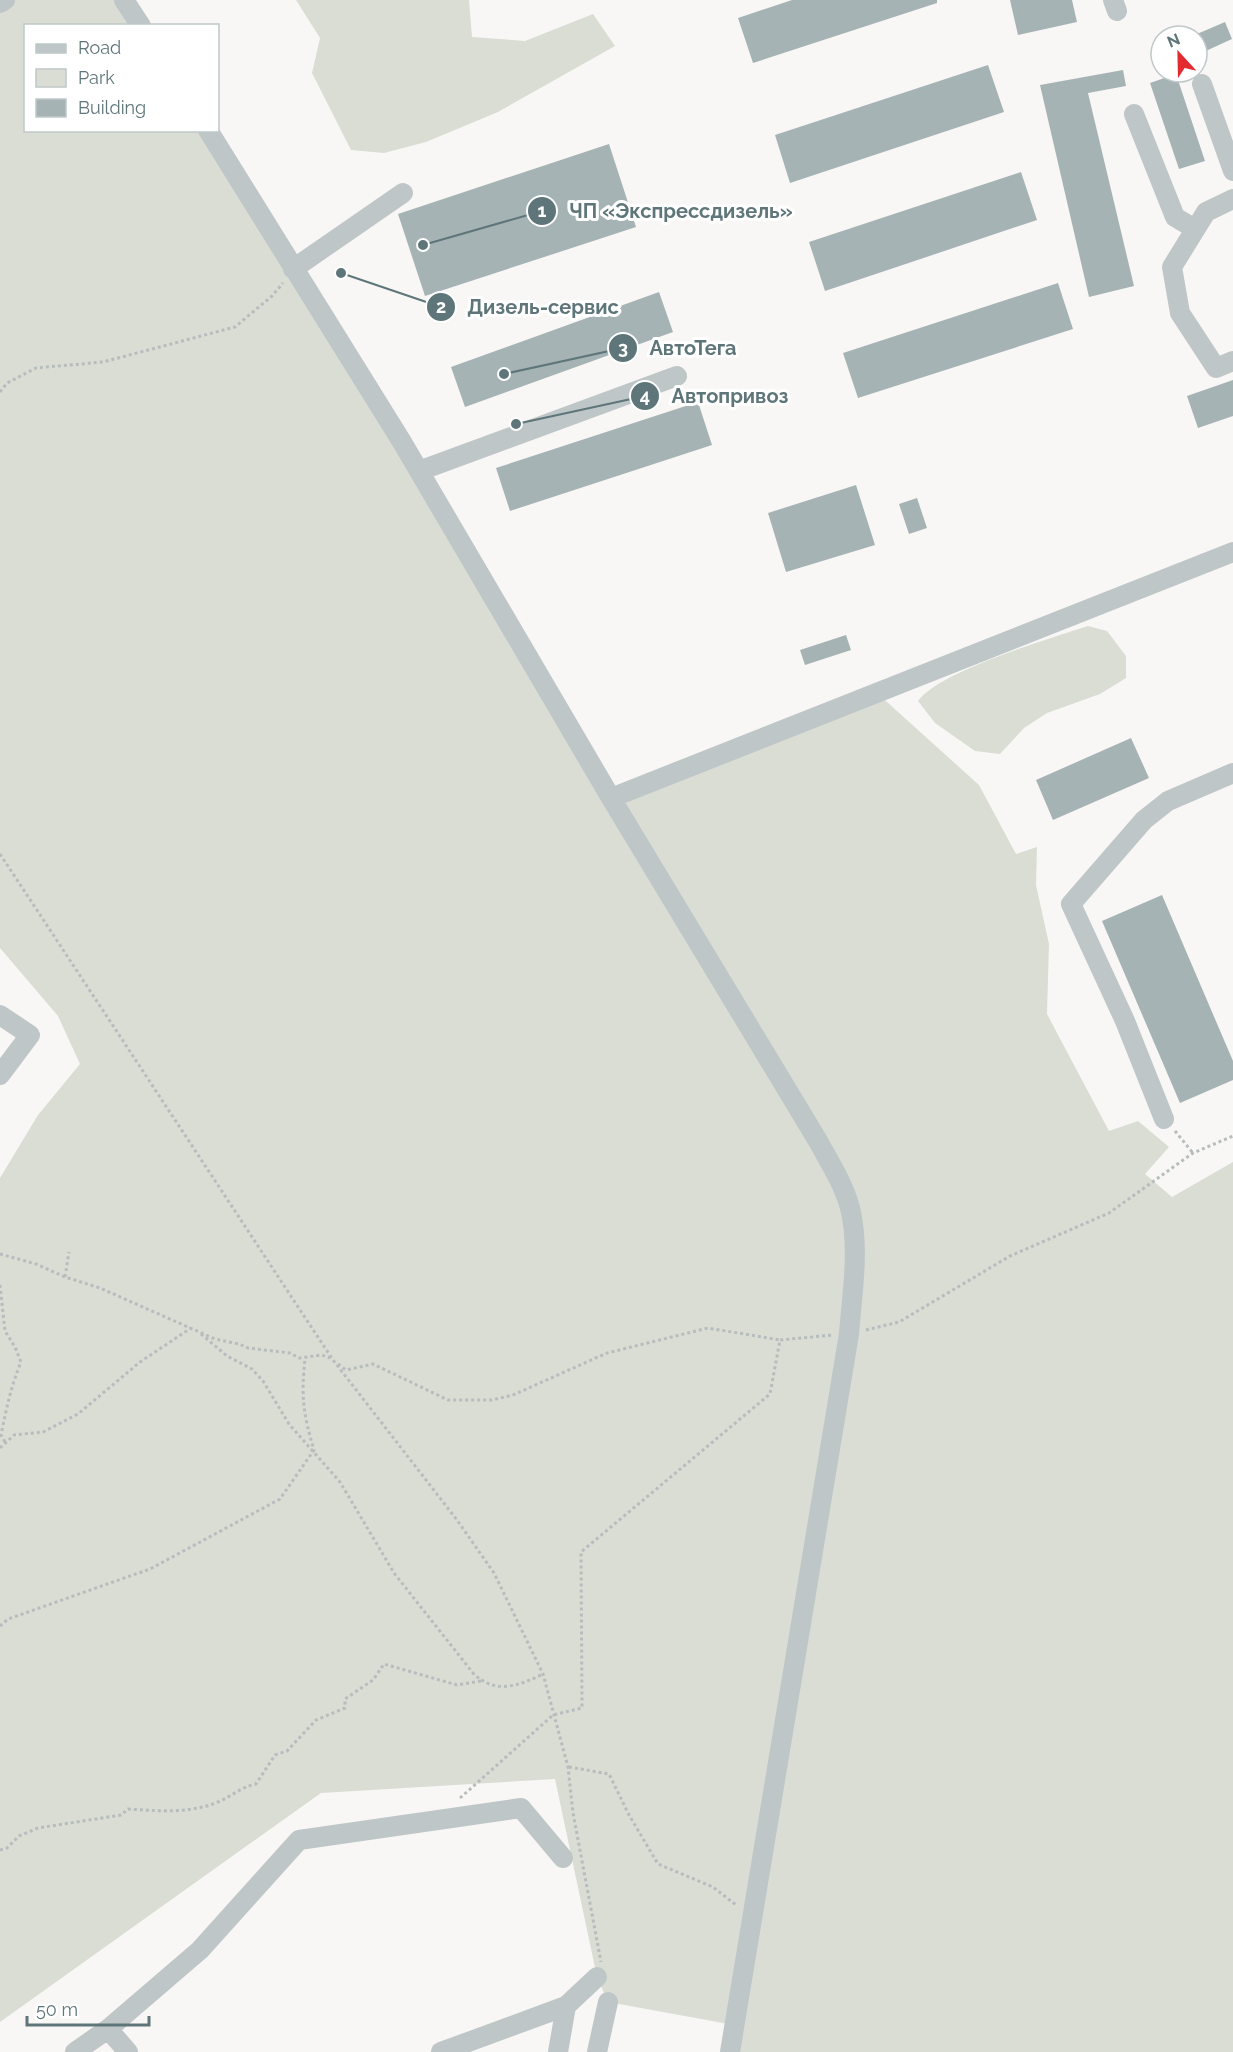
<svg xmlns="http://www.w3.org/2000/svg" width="1233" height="2052" font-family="Raleway,sans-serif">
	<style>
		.green { fill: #d9ddd4 }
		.building { fill: #a6b3b4 }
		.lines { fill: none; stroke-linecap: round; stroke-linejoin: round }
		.path { stroke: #b7bdbe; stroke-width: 3; stroke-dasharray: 3 3; stroke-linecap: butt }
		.minor { stroke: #bfc6c8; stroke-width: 20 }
		.leader { fill: none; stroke: #5e767a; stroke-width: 2 }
		.callout-dot { fill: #5e767a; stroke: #fff; stroke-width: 2 }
		.mark-label { font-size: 18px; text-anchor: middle; font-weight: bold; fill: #fff }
		.callout-label { font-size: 20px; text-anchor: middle; font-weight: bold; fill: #5e767a; stroke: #fff; stroke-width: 6; stroke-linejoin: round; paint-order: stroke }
	</style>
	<rect width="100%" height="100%" fill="#f8f7f5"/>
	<path class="green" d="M0 0H124L141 25 26 26V130L208 131 611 798 877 693 979 785 1016 854 1037 847 1036 885 1049 944 1047 1014 1109 1131 1138 1121 1169 1147 1145 1174 1172 1197 1233 1162V2052H730L734 2025 608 2002 597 1977 555 1779 321 1793 0 2022V1178L38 1115 80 1064 58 1016 0 948Z
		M296 0H469L472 37 525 41 593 14 615 46 498 112 426 142 384 153 351 150 312 73 320 38Z
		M1088 626 1107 631 1126 656V678L1100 694 1047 713 1024 728 1000 754 975 751 935 723 918 701C939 671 1049 639 1088 626Z"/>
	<path class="building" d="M792 0H937V3L753 63 738 18Z
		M1010 0H1072L1077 22 1018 35Z
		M1225 22 1232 39 1197 55V34Z
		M988 65 1004 112 790 183 775 135Z
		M1123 70 1126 86 1088 93 1134 286 1089 297 1040 85Z
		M1176 74 1205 161 1179 169 1150 83Z
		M609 144 636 227 425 296 398 214Z
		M1021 172 1037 220 825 291 809 242Z
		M1058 283 1073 329 858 398 843 353Z
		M659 292 673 332 465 407 451 367Z
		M1233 380V416L1198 428 1187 396Z
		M698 402 712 445 510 511 496 468Z
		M856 485 875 545 786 572 768 513Z
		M917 498 927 528 909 534 899 504Z
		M846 635 851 650 805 665 800 650Z
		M1131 738 1149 778 1053 820 1036 780Z
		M1162 895 1233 1061V1080L1180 1103 1102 921Z"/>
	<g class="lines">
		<path class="path" d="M0 392 7 383 36 368 103 362 235 327 272 296 283 283
			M0 854 333 1360 457 1520 494 1573 543 1674 568 1767 573 1813 601 1962
			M1175 1131 1193 1153
			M0 1254 36 1264 65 1277 100 1288 215 1339 239 1344 248 1348 290 1353 299 1358 322 1355 330 1358
			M65 1277 69 1252
			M0 1285 5 1331 15 1347 21 1362C11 1386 6 1410 1 1435L5 1442
			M866 1330 899 1322 1010 1256 1109 1213 1193 1153 1233 1136
			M201 1334 227 1356 252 1369 263 1381 289 1424 340 1482 394 1573 473 1673C495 1695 518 1686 543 1674
			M338 1364 346 1370 373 1364 448 1400H492L513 1395 607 1353 708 1328 780 1340
			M0 1448 14 1435 43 1432 78 1414 140 1362 191 1328
			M0 1626 8 1619 150 1569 280 1499 314 1450C303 1413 301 1397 305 1359
			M569 1767 609 1774 629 1815 658 1864 713 1887 736 1905
			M460 1798 553 1715 582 1708 581 1552 770 1394 780 1340 833 1335
			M0 1850 7 1848 19 1836 38 1828 121 1815 128 1809C158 1811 189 1814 218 1802 232 1796 241 1787 256 1784L275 1755 287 1751 316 1720 345 1708V1699L373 1680 384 1664 457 1685 481 1681"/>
		<path class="minor" d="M124 0 141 26
			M1113 0 1117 11
			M0 3 5 0
			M1202 84 1233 171
			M1134 114 1175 217 1195 229
			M208 130 402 442 611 798 818 1141C830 1163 844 1185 850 1208 860 1249 852 1293 849 1334L730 2052
			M1233 199 1206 212 1172 267 1180 313 1216 368 1233 361
			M293 269 403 193
			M419 471 677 376
			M611 798 1233 552
			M0 1015 30 1035 0 1075
			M1164 1119 1125 1021 1071 904 1144 820 1168 801 1233 773
			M108 2029 128 2052
			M75 2052 108 2029 200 1950 299 1840 521 1808 563 1858
			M441 2052 566 2006 597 1977
			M558 2052 566 2006
			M597 2052 608 2002"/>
	</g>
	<path class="leader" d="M423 245L542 211M341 273L441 307M504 374L623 348M516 424L645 396"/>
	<g class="callout-dot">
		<circle cx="423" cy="245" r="6"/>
		<circle cx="341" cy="273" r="6"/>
		<circle cx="504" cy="374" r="6"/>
		<circle cx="516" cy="424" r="6"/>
		<circle cx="542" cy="211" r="15"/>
		<circle cx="441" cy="307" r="15"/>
		<circle cx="623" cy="348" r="15"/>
		<circle cx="645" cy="396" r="15"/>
	</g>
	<g class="mark-label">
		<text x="542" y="217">1</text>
		<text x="441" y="313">2</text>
		<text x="623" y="354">3</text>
		<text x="645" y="402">4</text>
	</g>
	<g class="callout-label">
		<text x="681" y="218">ЧП «Экспрессдизель»</text>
		<text x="543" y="314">Дизель-сервис</text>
		<text x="693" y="355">АвтоТега</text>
		<text x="730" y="403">Автопривоз</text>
	</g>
	<rect x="24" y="24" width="195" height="108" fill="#ffffff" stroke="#bfc8ca" stroke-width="1.5"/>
	<rect x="36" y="44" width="30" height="9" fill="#bfc6c8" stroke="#bfc8ca" stroke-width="1.5"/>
	<text x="78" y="54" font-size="18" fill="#5e767a">Road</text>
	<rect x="36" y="69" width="30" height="18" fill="#d9ddd4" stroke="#bfc8ca" stroke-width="1.5"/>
	<text x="78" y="84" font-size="18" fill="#5e767a">Park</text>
	<rect x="36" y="99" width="30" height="18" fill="#a6b3b4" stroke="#bfc8ca" stroke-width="1.5"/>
	<text x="78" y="114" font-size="18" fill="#5e767a">Building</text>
	<g transform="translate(1179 54) rotate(338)"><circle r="28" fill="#ffffff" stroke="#bfc8ca" stroke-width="1.5"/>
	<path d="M0-4.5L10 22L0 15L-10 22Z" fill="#e32a31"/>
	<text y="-9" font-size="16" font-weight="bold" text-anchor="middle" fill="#5e767a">N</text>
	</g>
	<path d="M27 2016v9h122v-9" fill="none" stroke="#5e767a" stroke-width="3"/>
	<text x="36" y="2016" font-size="18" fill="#5e767a" stroke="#ffffff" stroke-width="4.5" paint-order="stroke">50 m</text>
</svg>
